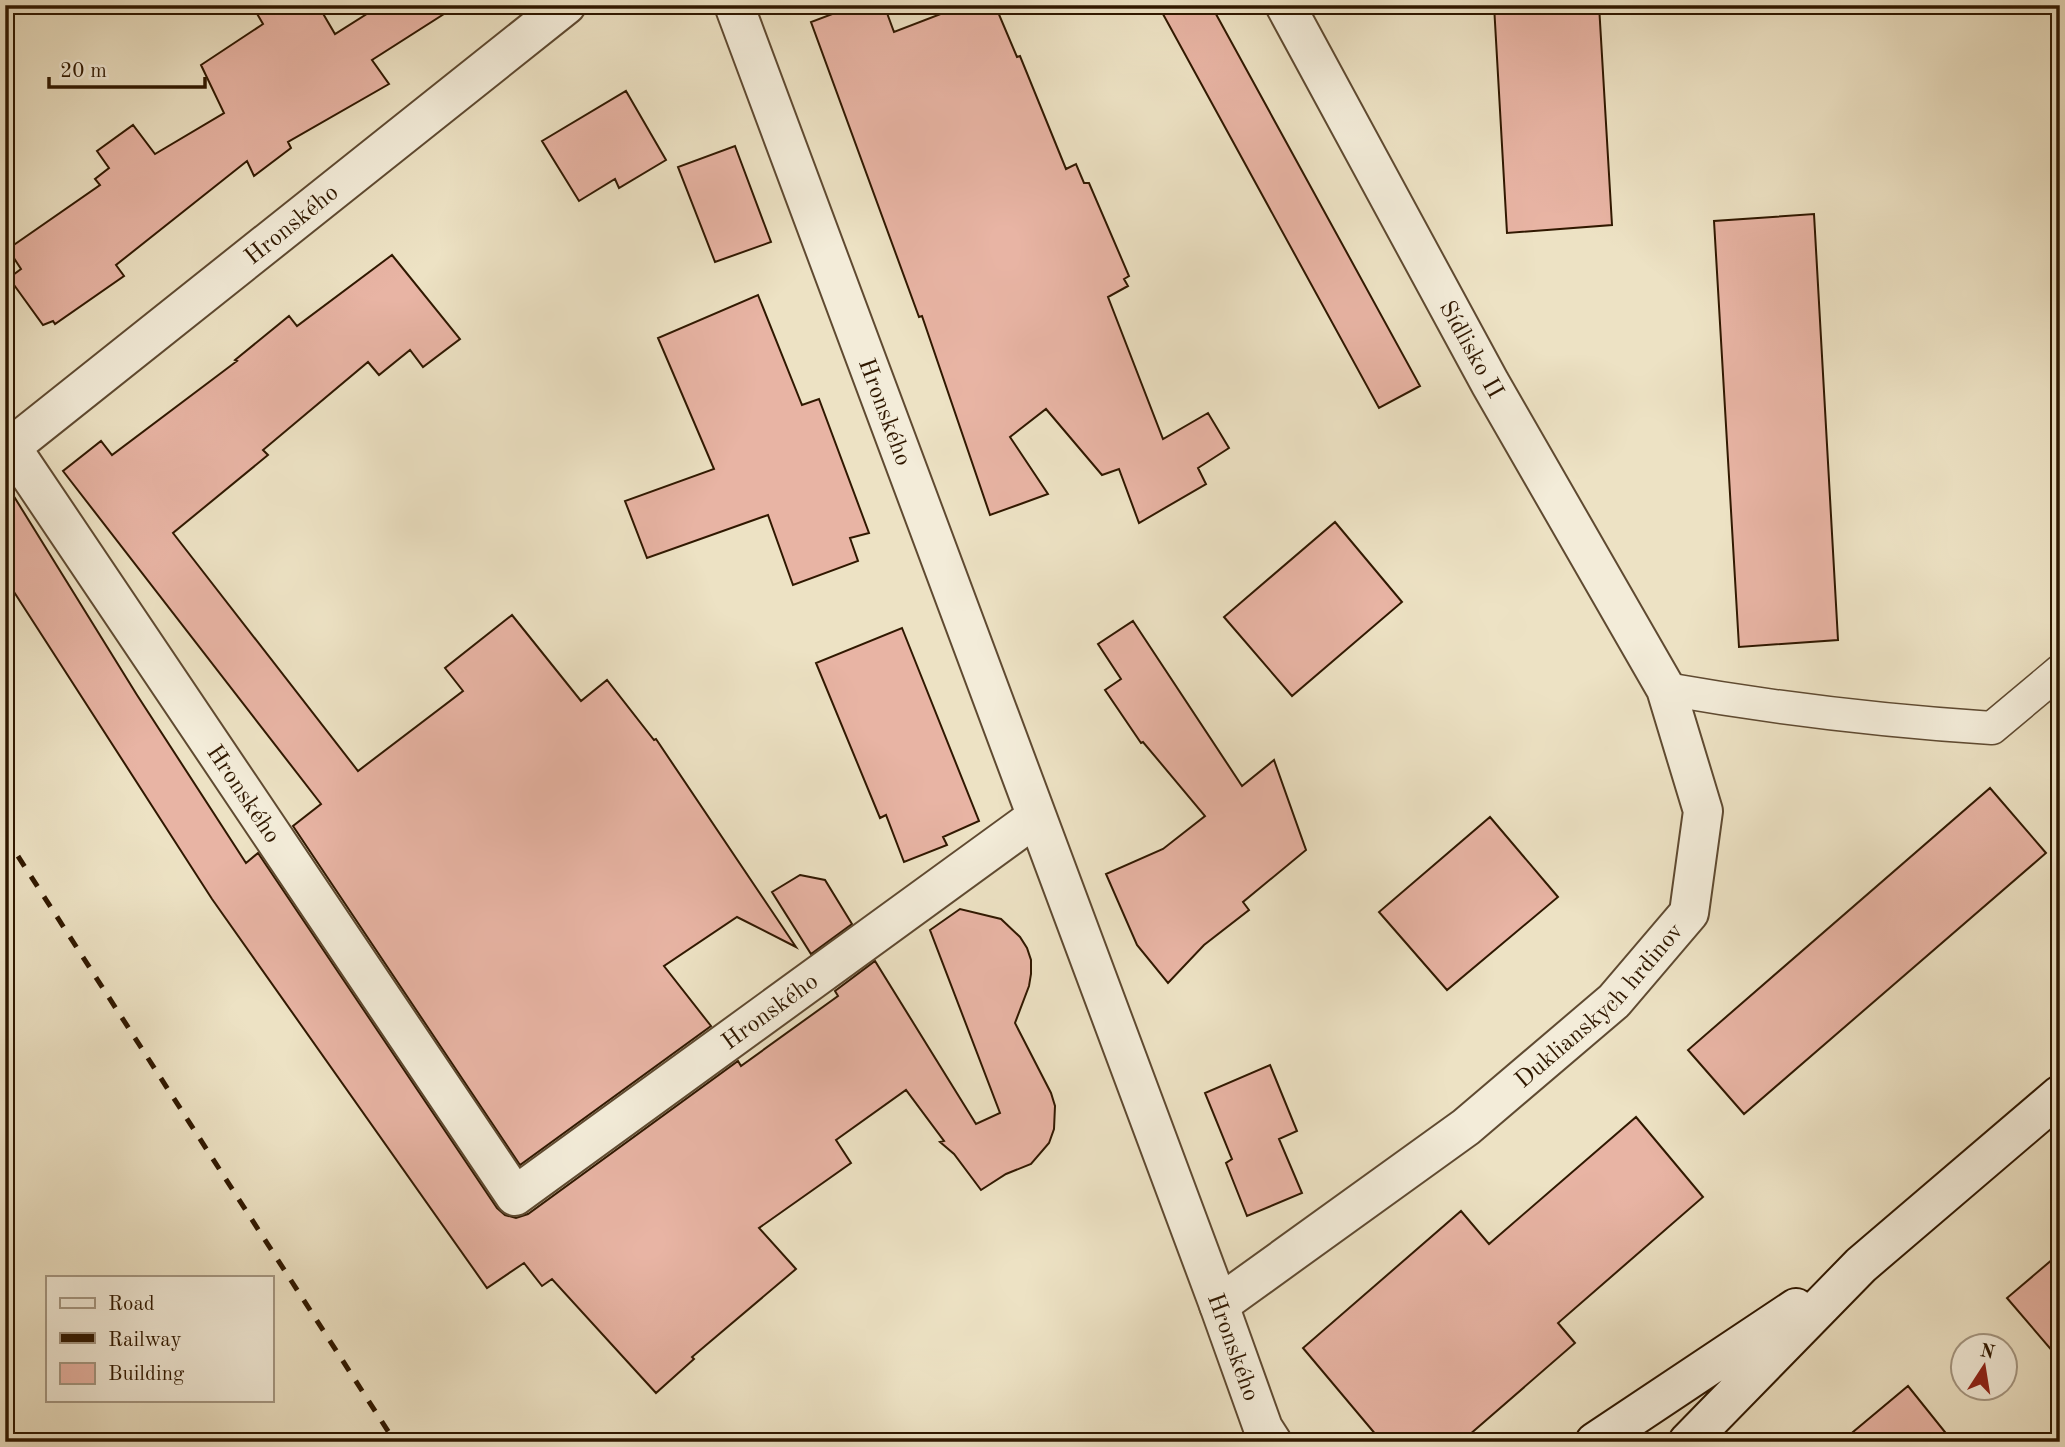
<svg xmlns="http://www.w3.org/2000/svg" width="2065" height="1447" font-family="'Old Standard TT',serif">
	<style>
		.building { fill: #e8b4a4; stroke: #301800; stroke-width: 2 }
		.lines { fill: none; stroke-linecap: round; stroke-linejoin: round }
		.lane-casing { stroke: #5f4a31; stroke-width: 35 }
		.street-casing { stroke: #5f4a31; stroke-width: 42 }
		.secondary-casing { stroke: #301800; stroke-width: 42 }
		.lane { stroke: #f3ecd9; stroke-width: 32 }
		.street { stroke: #f3ecd9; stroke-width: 38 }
		.secondary { stroke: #f3ecd9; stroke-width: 38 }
		.rail { stroke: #301800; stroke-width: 5; stroke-dasharray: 12 12; stroke-linecap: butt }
		.labels { text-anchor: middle; stroke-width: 6; stroke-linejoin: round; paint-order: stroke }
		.street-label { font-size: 24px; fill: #301800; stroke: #f3ecd9 }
	</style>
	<rect width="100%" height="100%" fill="#ede2c4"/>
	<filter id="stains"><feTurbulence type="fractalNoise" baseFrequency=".00286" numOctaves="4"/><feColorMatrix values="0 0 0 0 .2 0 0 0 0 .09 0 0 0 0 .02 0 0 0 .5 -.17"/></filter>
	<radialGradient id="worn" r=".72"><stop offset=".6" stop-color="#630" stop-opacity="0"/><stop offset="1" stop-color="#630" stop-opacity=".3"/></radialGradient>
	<path class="building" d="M252 5H318L335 34 381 5H458L372 60 389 84 288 142 291 148 254 176 247 161 116 265 124 276 55 324 53 321 43 325 9 278 21 269 8 249 100 185 95 179 109 168 97 151 133 125 155 154 224 113 201 65 263 24Z
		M856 5H884L894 32 964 5H995L1017 57 1020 56 1066 169 1076 164 1084 183H1089L1129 276 1124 279 1128 286 1108 297 1163 439 1208 413 1229 448 1198 468 1206 484 1139 523 1119 469 1102 475 1046 409 1010 437 1048 494 990 515 922 316 919 317 811 22Z
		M1158 5H1211L1420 386 1379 408Z
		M1494 5H1599L1612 225 1507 233Z
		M626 91 666 160 619 188 615 179 579 201 542 141Z
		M735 146 771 242 715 262 678 167Z
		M1814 214 1838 640 1739 647 1714 221Z
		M392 255 460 339 423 367 410 350 379 375 368 362 263 450 268 455 173 533 358 771 463 691 445 668 512 615 581 701 607 680 654 740 656 739 796 947 737 917 664 966 711 1026 520 1165 293 826 321 804 63 471 101 441 112 455 237 361 235 360 289 316 297 326Z
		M758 295 802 405 819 399 869 533 850 538 858 561 793 585 768 515 647 558 625 501 714 469 658 338Z
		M5 482 137 695 246 863 258 853 497 1208 505 1215 516 1218 528 1214 738 1061 741 1066 838 996 835 991 875 961 976 1124 1000 1113 930 930 960 909 1001 919 1020 937 1027 948 1031 960V974L1029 986 1015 1023 1051 1093 1055 1106 1054 1129 1049 1143 1031 1164 1006 1174 981 1190 954 1154 940 1142 944 1141 906 1090 836 1140 851 1163 759 1228 796 1269 692 1357 694 1359 656 1393 552 1279 542 1286 524 1263 487 1288 212 899 5 578Z
		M1335 522 1402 602 1292 696 1224 617Z
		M1133 621 1242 786 1274 760 1306 850 1243 902 1249 910 1204 945 1168 983 1137 945 1106 874 1163 849 1205 816 1143 742 1141 743 1105 690 1121 679 1098 644Z
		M902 628 979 821 943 837 947 845 904 862 886 815 880 818 816 663Z
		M1990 788 2046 853 1744 1114 1688 1050Z
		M1490 817 1558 897 1447 990 1379 912Z
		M800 875 825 880 852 924 811 954 772 892Z
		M1270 1065 1297 1131 1279 1139 1302 1193 1247 1216 1226 1163 1232 1159 1205 1093Z
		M1636 1117 1703 1197 1558 1323 1575 1343 1461 1442H1382L1303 1348 1461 1211 1489 1244Z
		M2060 1253V1360L2007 1298Z
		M1908 1386 1953 1442H1841Z"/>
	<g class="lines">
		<defs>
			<path id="lane" d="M1666 689C1774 708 1883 721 1992 728L2060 671"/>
			<g id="street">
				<path id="s1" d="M566 5 11 447 515 1196 1036 817"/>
				<path id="s2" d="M734 5 1219 1305 1263 1428 1272 1442"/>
				<path id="s3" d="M1219 1305 1466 1127 1614 1001 1689 913 1703 811 1666 689 1490 383 1285 5"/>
			</g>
			<path id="secondary" d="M1595 1442 1796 1308
				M1688 1442 1861 1265 2060 1095"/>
		</defs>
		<use href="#lane" class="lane-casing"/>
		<use href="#street" class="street-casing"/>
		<use href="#secondary" class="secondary-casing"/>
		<use href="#lane" class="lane"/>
		<use href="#street" class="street"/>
		<use href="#secondary" class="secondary"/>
		<path class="rail" d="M5 836 395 1442"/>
	</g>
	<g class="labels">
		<g class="street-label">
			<text transform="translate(291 224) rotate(-39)" y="8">Hronského</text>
			<text transform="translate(1472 349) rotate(61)" y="8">Sídlisko II</text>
			<text dy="8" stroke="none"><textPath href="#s2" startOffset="434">Hronského</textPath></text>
			<text dy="8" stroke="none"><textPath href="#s1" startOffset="1127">Hronského</textPath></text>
			<text dy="8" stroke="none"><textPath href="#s3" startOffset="485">Duklianskych hrdinov</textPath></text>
			<text dy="8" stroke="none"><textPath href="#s1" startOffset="1927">Hronského</textPath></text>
			<text dy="8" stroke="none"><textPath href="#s2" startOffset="1432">Hronského</textPath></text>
		</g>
	</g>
	<rect width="2065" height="1447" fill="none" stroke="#ede2c4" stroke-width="28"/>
	<rect x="7" y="7" width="2051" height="1433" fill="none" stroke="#301800" stroke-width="3.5"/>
	<rect x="14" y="14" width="2037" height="1419" fill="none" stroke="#301800" stroke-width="2"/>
	<rect x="46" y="1276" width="228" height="126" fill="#f3ecd9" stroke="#a59782" stroke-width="2"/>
	<rect x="60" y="1298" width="35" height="10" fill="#f3ecd9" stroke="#a59782" stroke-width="2"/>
	<text x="108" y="1310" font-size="21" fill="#301800">Road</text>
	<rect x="60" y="1333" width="35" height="10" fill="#301800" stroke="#a59782" stroke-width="2"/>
	<text x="108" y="1346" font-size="21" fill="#301800">Railway</text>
	<rect x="60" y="1363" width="35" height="21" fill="#e8b4a4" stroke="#a59782" stroke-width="2"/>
	<text x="108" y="1380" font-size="21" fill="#301800">Building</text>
	<g transform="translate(1984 1367) rotate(12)"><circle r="33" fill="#f3ecd9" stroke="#a59782" stroke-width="2"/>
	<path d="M0-5L12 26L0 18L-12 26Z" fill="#8f2418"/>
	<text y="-10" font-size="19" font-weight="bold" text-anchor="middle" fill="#301800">N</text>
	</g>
	<path d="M49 77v10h156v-10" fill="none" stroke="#301800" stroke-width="3.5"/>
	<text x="60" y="77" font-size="21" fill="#301800" stroke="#f3ecd9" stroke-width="5" paint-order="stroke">20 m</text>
	<rect width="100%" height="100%" filter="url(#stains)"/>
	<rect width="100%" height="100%" fill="url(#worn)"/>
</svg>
